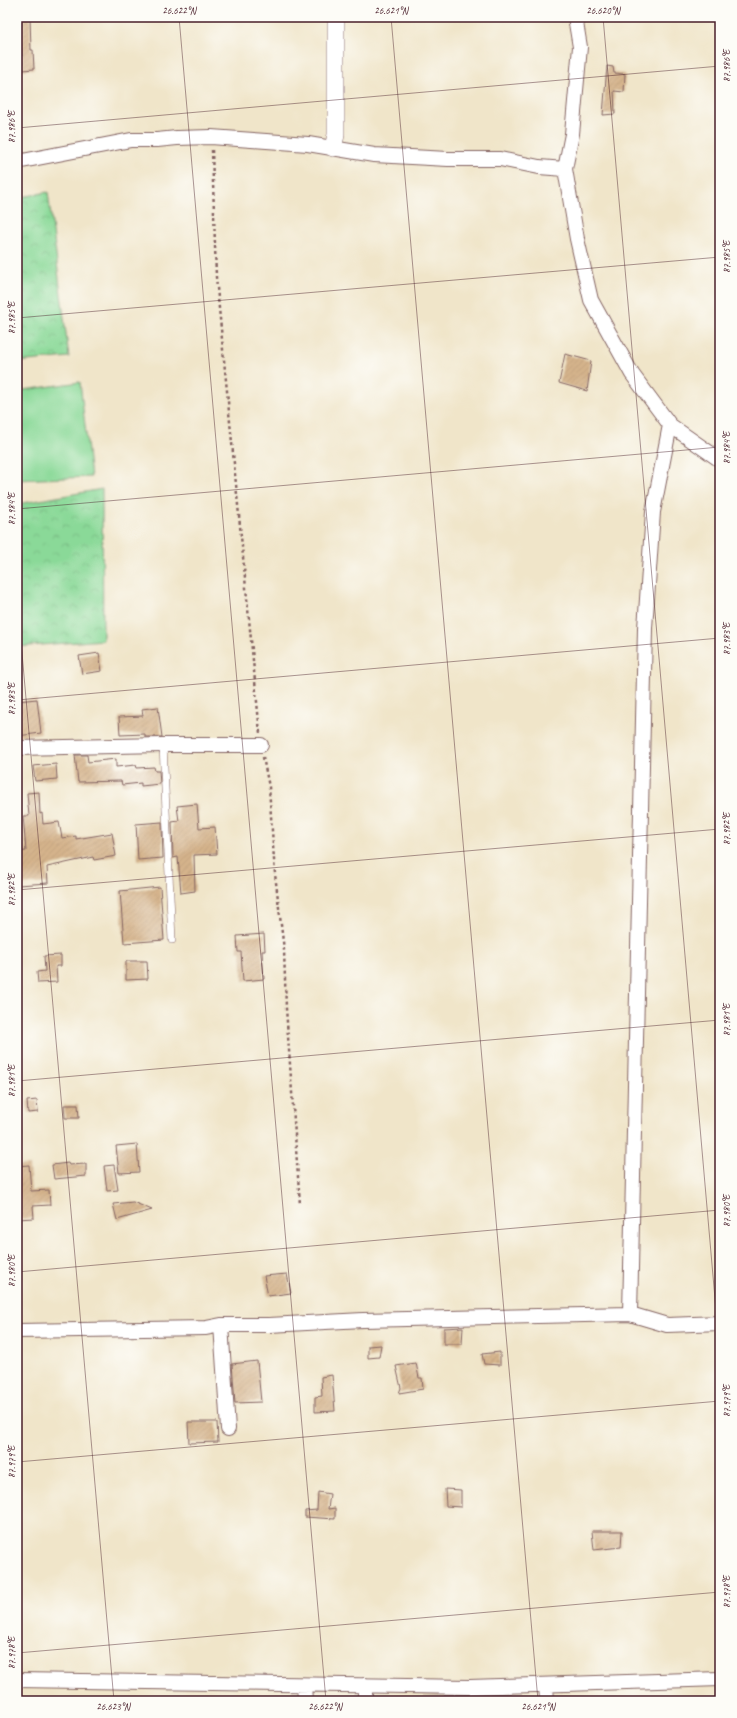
<svg xmlns="http://www.w3.org/2000/svg" width="737" height="1718" font-family="Caveat,sans-serif">
	<style>
		.grass { fill: #8ad998; stroke: #6a7c62 }
		.park { fill: url(#park-crowns); stroke: #6a7c62 }
		.building { fill: url(#building-hatch) }
		.lines { fill: none; stroke-linecap: round; stroke-linejoin: round }
		.service-casing { stroke: #846462; stroke-width: 8 }
		.minor-casing { stroke: #846462; stroke-width: 16 }
		.tertiary-casing { stroke: #846462; stroke-width: 18 }
		.path { stroke: #846462; stroke-width: 2.5; stroke-dasharray: 3 3; stroke-linecap: butt }
		.service { stroke: #fff; stroke-width: 7 }
		.minor { stroke: #fff; stroke-width: 14 }
		.tertiary { stroke: #fff; stroke-width: 17 }
		.ticks { fill: none; stroke: #4a1f2b; stroke-width: 1; stroke-opacity: 0.45 }
		.neatline { fill: none; stroke: #4a1f2b; stroke-width: 1.5 }
		.ticks-label { font-size: 10px; text-anchor: middle; fill: #4a1f2b }
	</style>
	<defs>
		<pattern id="park-crowns" width="20" height="18" patternUnits="userSpaceOnUse"><rect width="20" height="18" fill="#8ad998"/><path d="M2 6a3 3 0 1 1 6 0M12 15a3 3 0 1 1 6 0" fill="none" stroke="#79ba83"/></pattern>
		<pattern id="building-hatch" width="6" height="6" patternUnits="userSpaceOnUse"><rect width="6" height="6" fill="#d5b48c"/><path d="M-1 1l2-2M0 6l6-6M5 7l2-2" fill="none" stroke="#b89a79"/></pattern>
	</defs>
	<rect width="100%" height="100%" fill="#fdfcf7"/>
	<filter id="ink" filterUnits="userSpaceOnUse"><feTurbulence type="fractalNoise" baseFrequency=".025" numOctaves="2"/><feDisplacementMap in="SourceGraphic" scale="8" xChannelSelector="R" yChannelSelector="G"/><feConvolveMatrix kernelMatrix="1 2 1 2 8 2 1 2 1" color-interpolation-filters="sRGB"/></filter>
	<filter id="wash" filterUnits="userSpaceOnUse"><feTurbulence type="fractalNoise" baseFrequency=".012" numOctaves="4" result="noise"/><feDisplacementMap in="SourceGraphic" scale="16" xChannelSelector="R" yChannelSelector="G"/><feGaussianBlur stdDeviation="0.9" result="paint"/><feColorMatrix in="noise" values="0 0 0 0 0 0 0 0 0 0 0 0 0 0 0 0 0 1.4 0 .05"/><feComposite in="paint" operator="in"/></filter>
	<g filter="url(#wash)">
		<rect width="100%" height="100%" fill="#f0e5c9"/>
		<path class="grass" d="M80 382 91 477 17 480V391Z"/>
		<path class="park" d="M48 192 69 357 17 362V198Z
			M102 489 103 640 17 647V504Z"/>
		<g id="blocks">
			<path class="building" d="M17 17H30L31 50H33L34 69 23 70 21 44 17 45Z
				M607 66 613 67 614 73 625 74 624 92 614 91 615 114 603 115Z
				M565 354 591 361 587 391 559 383Z
				M99 653 102 671 82 674 79 656Z
				M37 699 41 733 17 736V701Z
				M158 707 162 737H145V734L120 735 119 717 143 716 142 709Z
				M75 755H87L88 762 116 759V767L136 765 137 768 154 767 155 771H159L160 784 141 786V783L122 785 121 781 78 782Z
				M56 764 57 779 35 781 33 766Z
				M39 792 40 814 42 813 43 824 59 822 62 838 76 836V839L112 833 116 856 94 860 93 857 47 867 48 883 18 885 17 852 26 851 23 816H29L27 793Z
				M197 804 199 828 215 827 217 854 194 855 195 891 181 893 178 857 173 858 172 822 179 821 177 806Z
				M162 822 163 858 138 860 136 824Z
				M160 887 164 940 124 943 120 891Z
				M264 934 265 951H262L264 979 243 981 241 952H238L237 936Z
				M61 955V966H56L57 982 38 983 37 972 45 971 44 956Z
				M126 961H147L148 979 126 980Z
				M37 1100 38 1112 28 1113 27 1101Z
				M64 1105H78L79 1118H65Z
				M137 1144 139 1172 119 1173 116 1146Z
				M68 1163 69 1165 86 1164V1176L54 1179 52 1165Z
				M29 1165 31 1191 49 1190 50 1205 33 1206 34 1218 17 1219V1166Z
				M114 1165 118 1190 107 1191 104 1166Z
				M133 1202 152 1210 117 1220 113 1204Z
				M287 1274 291 1293 268 1296 264 1276Z
				M463 1327 462 1344H444V1328Z
				M381 1345 379 1357 368 1358V1346Z
				M500 1352V1365L484 1364 482 1354Z
				M257 1361 261 1402 235 1403 232 1364Z
				M416 1363 419 1378H422L423 1389 399 1393 401 1388 396 1366Z
				M332 1375 335 1411 315 1412V1397L322 1396 321 1377Z
				M188 1422H217L218 1442 189 1443Z
				M445 1489 461 1490V1507L446 1506Z
				M318 1492 330 1494 328 1509 335 1508V1519L305 1517V1511L317 1510Z
				M592 1531H622L621 1547 594 1550Z"/>
		</g>
	</g>
	<g filter="url(#ink)">
		<use href="#blocks" fill-opacity="0" stroke="#846462" stroke-width="1"/>
		<g class="lines">
			<defs>
				<path id="service" d="M163 745 172 940"/>
				<path id="minor" d="M17 162 131 140H157L177 138 211 137 308 144 374 155 448 159H500L539 167 565 169 572 134 580 47 575 17
					M565 169 577 239 591 300 632 374 670 425 720 460
					M17 748 163 745H261
					M630 1314 645 628 653 512 670 425
					M221 1325 228 1429
					M17 1331 206 1328 221 1325H269L363 1320 630 1314 667 1325 720 1323
					M17 1680 470 1687 720 1679
					M304 1685 305 1701
					M365 1685V1701
					M546 1685 547 1701"/>
				<path id="tertiary" d="M333 148 336 135V17"/>
			</defs>
			<use href="#service" class="service-casing"/>
			<use href="#minor" class="minor-casing"/>
			<use href="#tertiary" class="tertiary-casing"/>
			<path class="path" d="M212 150 216 277 260 733
				M263 757 269 787 275 874 284 950 286 1008 300 1205"/>
			<use href="#service" class="service"/>
			<use href="#minor" class="minor"/>
			<use href="#tertiary" class="tertiary"/>
		</g>
	</g>
	<path class="ticks" d="M179 17 326 1701M391 17 538 1701M603 17 720 1356M17 128 720 66M17 318 720 257M17 509 720 447M17 596 114 1701M17 700 720 638M17 890 720 829M17 1081 720 1020M17 1272 720 1210M17 1462 720 1401M17 1653 720 1592"/>
	<rect width="737" height="1718" fill="none" stroke="#fdfcf7" stroke-width="44"/>
	<rect x="22" y="22" width="693" height="1674" class="neatline"/>
	<g class="ticks-label">
		<text x="179" y="14">26.622°N</text>
		<text x="391" y="14">26.621°N</text>
		<text x="603" y="14">26.620°N</text>
		<text transform="translate(726 66) rotate(-90)" y="4">87.986°E</text>
		<text transform="translate(11 127) rotate(-90)" y="4">87.986°E</text>
		<text transform="translate(726 257) rotate(-90)" y="4">87.985°E</text>
		<text transform="translate(11 318) rotate(-90)" y="4">87.985°E</text>
		<text transform="translate(726 448) rotate(-90)" y="4">87.984°E</text>
		<text transform="translate(11 509) rotate(-90)" y="4">87.984°E</text>
		<text transform="translate(726 639) rotate(-90)" y="4">87.983°E</text>
		<text transform="translate(11 699) rotate(-90)" y="4">87.983°E</text>
		<text transform="translate(726 829) rotate(-90)" y="4">87.982°E</text>
		<text transform="translate(11 890) rotate(-90)" y="4">87.982°E</text>
		<text transform="translate(726 1020) rotate(-90)" y="4">87.981°E</text>
		<text transform="translate(11 1081) rotate(-90)" y="4">87.981°E</text>
		<text transform="translate(726 1211) rotate(-90)" y="4">87.980°E</text>
		<text transform="translate(11 1271) rotate(-90)" y="4">87.980°E</text>
		<text transform="translate(726 1401) rotate(-90)" y="4">87.979°E</text>
		<text transform="translate(11 1462) rotate(-90)" y="4">87.979°E</text>
		<text transform="translate(726 1592) rotate(-90)" y="4">87.978°E</text>
		<text transform="translate(11 1653) rotate(-90)" y="4">87.978°E</text>
		<text x="113" y="1710">26.623°N</text>
		<text x="325" y="1710">26.622°N</text>
		<text x="538" y="1710">26.621°N</text>
	</g>
</svg>
